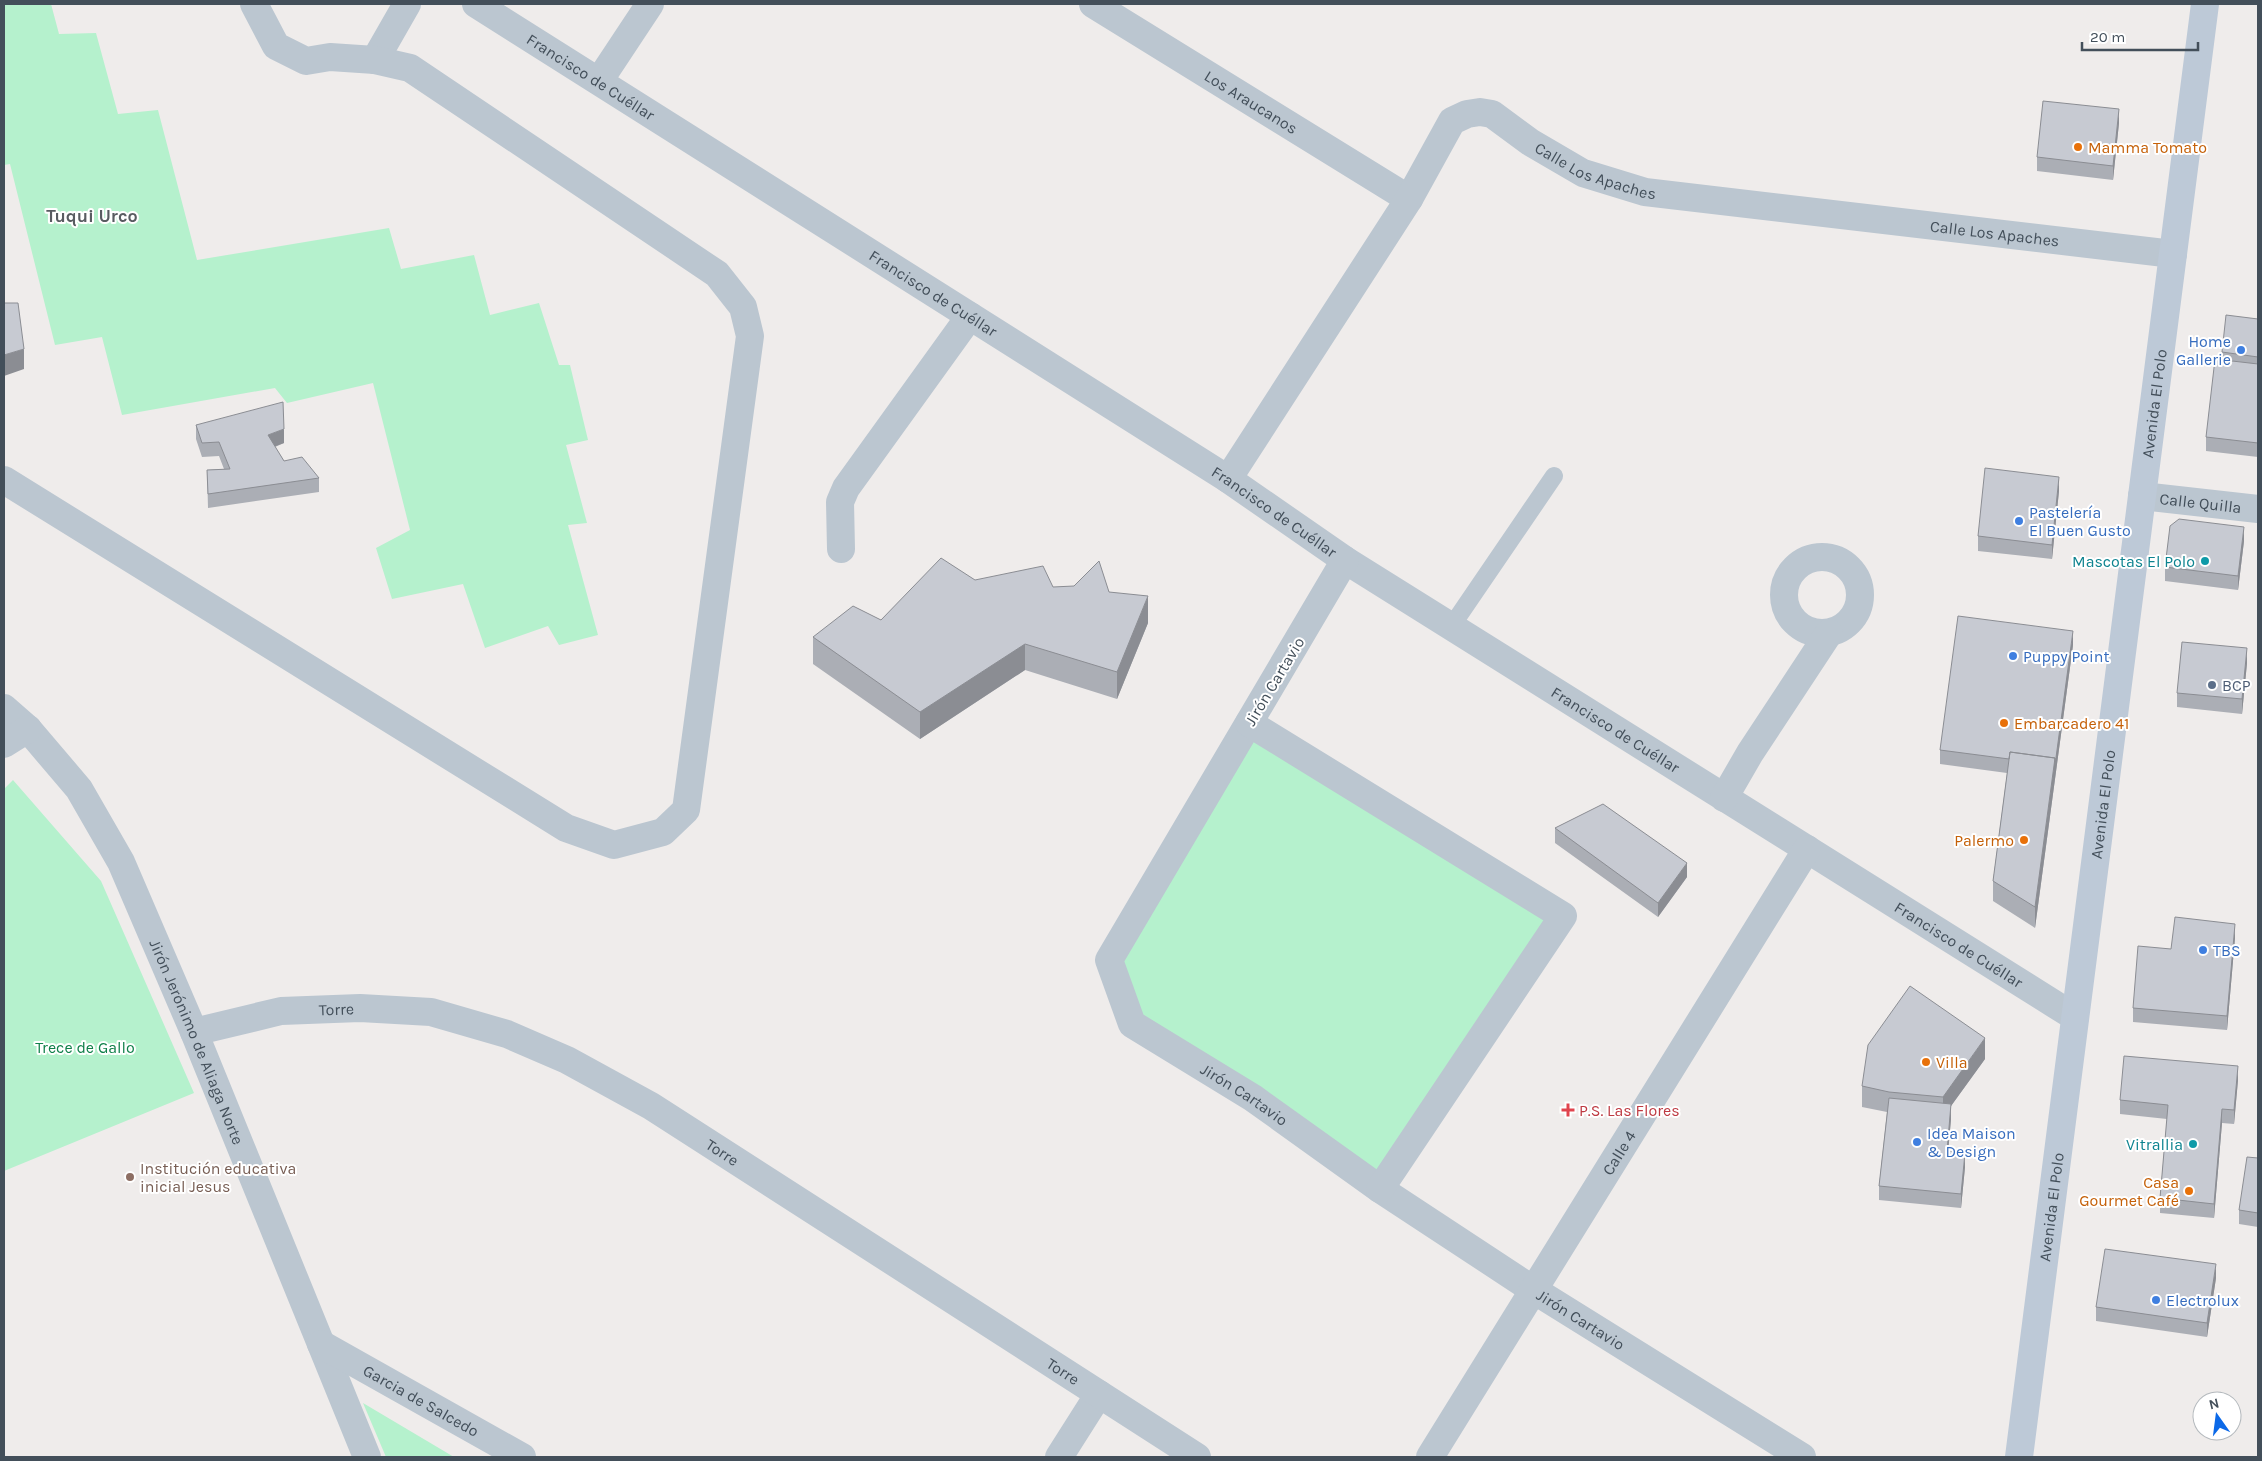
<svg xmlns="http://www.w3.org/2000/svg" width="2262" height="1461" font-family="Karla,sans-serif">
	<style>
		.green { fill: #b5f1cd }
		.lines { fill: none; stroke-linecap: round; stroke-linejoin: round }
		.service { stroke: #bbc6d0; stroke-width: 18 }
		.pedestrian { stroke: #bbc6d0; stroke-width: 28 }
		.minor { stroke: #bbc6d0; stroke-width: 28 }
		.secondary { stroke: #bdc9d7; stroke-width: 28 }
		.wall { fill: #abaeb5 }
		.shaded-wall { fill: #8b8d93 }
		.building { fill: #c7cad2; stroke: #8b8d93 }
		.food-dot { fill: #e8710a; stroke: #fff; stroke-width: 2 }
		.shop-dot { fill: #3f7fe0; stroke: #fff; stroke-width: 2 }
		.culture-dot { fill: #0f9aa8; stroke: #fff; stroke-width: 2 }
		.service-dot { fill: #5c6f8a; stroke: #fff; stroke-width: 2 }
		.health-dot { fill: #e0444e; stroke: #fff; stroke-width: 2 }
		.education-dot { fill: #8d6e63; stroke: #fff; stroke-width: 2 }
		.labels { text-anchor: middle; stroke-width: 4; stroke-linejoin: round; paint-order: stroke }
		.street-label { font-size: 16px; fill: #434f5a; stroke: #fff }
		.food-label { font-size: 16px; fill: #c56008; stroke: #fff; text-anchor: start }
		.shop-label { font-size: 16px; fill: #366cbe; stroke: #fff; text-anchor: start }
		.culture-label { font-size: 16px; fill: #0d838f; stroke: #fff; text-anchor: end }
		.service-label { font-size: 16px; fill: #4e5e75; stroke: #fff; text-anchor: start }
		.park-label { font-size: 16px; fill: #10804a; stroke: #fff }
		.health-label { font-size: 16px; fill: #be3a42; stroke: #fff; text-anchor: start }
		.education-label { font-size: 16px; fill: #785e54; stroke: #fff; text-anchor: start }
		.neighbourhood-label { font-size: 18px; font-weight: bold; fill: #585c61; stroke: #fff }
	</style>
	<rect width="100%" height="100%" fill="#efeceb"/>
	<path class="green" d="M4 4H51L59 34 96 33 118 114 158 110 197 260 389 228 401 269 474 255 490 315 539 303 559 365H570L588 440 566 445 587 523 568 525 598 635 559 645 548 626 485 648 463 584 392 599 376 548 410 530 373 383 287 403 275 388 122 415 102 337 55 345 10 164 4 165Z
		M1249 723 1563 916 1380 1189 1132 1024 1109 960Z
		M13 780 101 881 194 1093 4 1171V789Z
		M363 1403 454 1457H386Z"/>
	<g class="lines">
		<path class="service" d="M1451 627 1554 476"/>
		<path class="pedestrian" d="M1059 1457 1099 1394"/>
		<g class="minor">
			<path id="s1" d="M476 4 1228 479 1345 560 2075 1017"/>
			<path id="s2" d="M1093 4 1409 199"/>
			<path d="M375 60 407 4"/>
			<path d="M599 81 650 4"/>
			<path id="s3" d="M1228 479 1409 199 1452 121 1467 114 1480 112 1492 114 1530 142 1583 173 1645 192 2173 254"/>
			<path d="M4 480 566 828 614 845 663 832 686 810 750 336 743 307 717 274 410 68 375 60 330 57 306 61 276 46 254 4"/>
			<path id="s4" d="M2142 496 2258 509"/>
			<path d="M841 549 840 502 846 488 970 316"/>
			<circle cx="1822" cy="595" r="38"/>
			<path id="s5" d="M1345 560 1109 960 1132 1024 1253 1098 1380 1189 1532 1289 1802 1457"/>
			<path id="s6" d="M4 708 28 729 79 789 121 862 194 1032 367 1457"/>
			<path d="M1249 723 1563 916 1380 1189"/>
			<path d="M4 744 28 729"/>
			<path d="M1724 798 1750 753 1829 633"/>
			<path id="s7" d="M194 1032 281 1011 360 1008 431 1012 507 1034 567 1060 651 1106 1197 1457"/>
			<path id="s8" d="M321 1344 522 1457"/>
			<path id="s9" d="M1430 1457 1807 849"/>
		</g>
		<path class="secondary" id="s10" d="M2019 1457 2205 4"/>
	</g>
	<path class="wall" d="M2119 123 2113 180 2037 171V157Z
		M2258 319V457L2206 451V437L2222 360V352Z
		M196 425 284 443 275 447 284 461 319 478V492L208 508 207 470 224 469 219 456 202 457 196 439Z
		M2059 491 2052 559 1978 551V536Z
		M2244 541 2238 590 2165 581V567Z
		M975 580 1109 592 1148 623 1117 699 1025 670 920 739 813 664V637L881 620Z
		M2073 645 2055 779 2035 928 1993 901V881L2007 773 1940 764V750Z
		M2247 663 2242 714 2177 707V693Z
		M1555 828 1687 877 1658 917 1555 843Z
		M2235 938 2227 1030 2133 1022V1008L2171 949Z
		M1985 1059 1951 1106V1119L1948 1151 1965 1167 1961 1208 1879 1200V1186L1887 1112 1862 1107V1086Z
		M2238 1080 2234 1124 2222 1123 2214 1218 2160 1213V1198L2167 1119 2120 1114V1100Z
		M2258 1158V1227L2239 1224V1210Z
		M2216 1278 2207 1337 2096 1321V1307Z"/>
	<path class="shaded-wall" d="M2119 109V123L2113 180V166Z
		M24 349V369L4 376V355Z
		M284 429V443L268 449V435Z
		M2059 477V491L2052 559V545Z
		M2244 527V541L2238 590V576Z
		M1148 596V623L1117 699V672Z
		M2073 631V645L2035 928V907L2055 758Z
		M1025 644V670L920 739V712Z
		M2247 648V663L2242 714V699Z
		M1687 863V877L1658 917V903Z
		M2235 924V938L2227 1030V1016Z
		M1985 1038V1059L1951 1106V1119L1947 1165 1943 1118V1097Z
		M2238 1066V1080L2234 1124V1110Z
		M2222 1109V1123L2214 1218V1204Z
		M1965 1153V1167L1961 1208V1194Z
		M2216 1264V1278L2207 1337V1323Z"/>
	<path class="building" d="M2043 101 2119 109 2113 166 2037 157Z
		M4 303H18L24 349 4 355Z
		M2226 315 2258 319V357L2222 352Z
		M2215 359 2258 364V443L2206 437Z
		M283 402 284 429 268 435 284 461 302 457 319 478 208 494 207 470 230 469 219 442 202 443 196 425Z
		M1985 468 2059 477 2052 545 1978 536Z
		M2179 519 2244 527 2238 576 2165 567 2170 526Z
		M941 558 975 580 1043 566 1053 587 1074 586 1099 561 1109 592 1148 596 1117 672 1025 644 920 712 813 637 853 606 881 620Z
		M1958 616 2073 631 2055 765V758L2010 752 2009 759 1940 750Z
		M2182 642 2247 648 2242 699 2177 693Z
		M2010 752 2055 758 2035 907 1993 881Z
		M1603 804 1687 863 1658 903 1555 828Z
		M2175 917 2235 924 2227 1016 2133 1008 2138 946 2171 949Z
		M1910 986 1985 1038 1943 1097 1889 1092 1862 1086 1868 1045Z
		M2124 1056 2238 1066 2234 1110 2222 1109 2214 1204 2160 1198 2168 1105 2120 1100Z
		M1889 1098 1951 1104 1947 1151 1965 1153 1961 1194 1879 1186Z
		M2247 1157 2258 1158V1213L2239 1210Z
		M2105 1249 2216 1264 2207 1323 2096 1307Z"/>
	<g class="food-dot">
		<circle cx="2078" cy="147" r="5"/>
		<circle cx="2004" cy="723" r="5"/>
		<circle cx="2024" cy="840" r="5"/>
		<circle cx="1926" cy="1062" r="5"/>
		<circle cx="2189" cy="1191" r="5"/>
	</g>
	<g class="shop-dot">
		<circle cx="2241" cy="350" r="5"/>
		<circle cx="2019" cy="521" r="5"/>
		<circle cx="2013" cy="656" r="5"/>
		<circle cx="2203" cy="950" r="5"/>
		<circle cx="1917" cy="1142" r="5"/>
		<circle cx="2156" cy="1300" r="5"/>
	</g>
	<g class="culture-dot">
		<circle cx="2205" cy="561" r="5"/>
		<circle cx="2193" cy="1144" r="5"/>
	</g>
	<circle class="service-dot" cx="2212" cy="685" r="5"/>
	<path class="health-dot" d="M1565.5 1102.5h5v5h5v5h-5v5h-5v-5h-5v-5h5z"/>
	<circle class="education-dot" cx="130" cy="1177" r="5"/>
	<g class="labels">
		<g class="street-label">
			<text dy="6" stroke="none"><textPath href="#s1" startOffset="136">Francisco de Cuéllar</textPath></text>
			<text dy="6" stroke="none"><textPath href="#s2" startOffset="186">Los Araucanos</textPath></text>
			<text dy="6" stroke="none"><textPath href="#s3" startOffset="584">Calle Los Apaches</textPath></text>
			<text dy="6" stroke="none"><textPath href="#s3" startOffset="990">Calle Los Apaches</textPath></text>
			<text dy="6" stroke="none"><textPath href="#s1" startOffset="541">Francisco de Cuéllar</textPath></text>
			<text dy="6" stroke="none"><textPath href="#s10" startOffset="1062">Avenida El Polo</textPath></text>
			<text dy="6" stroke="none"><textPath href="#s4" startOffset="59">Calle Quilla</textPath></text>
			<text dy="6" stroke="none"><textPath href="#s1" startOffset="946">Francisco de Cuéllar</textPath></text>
			<text transform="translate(1274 681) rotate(-59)" y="6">Jirón Cartavio</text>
			<text dy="6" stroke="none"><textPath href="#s1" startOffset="1351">Francisco de Cuéllar</textPath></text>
			<text dy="6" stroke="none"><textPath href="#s10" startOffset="658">Avenida El Polo</textPath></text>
			<text dy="6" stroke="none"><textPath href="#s1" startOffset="1756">Francisco de Cuéllar</textPath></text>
			<text dy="6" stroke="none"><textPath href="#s7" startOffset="145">Torre</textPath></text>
			<text dy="6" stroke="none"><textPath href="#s6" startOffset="390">Jirón Jerónimo de Aliaga Norte</textPath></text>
			<text dy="6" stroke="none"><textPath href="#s5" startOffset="665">Jirón Cartavio</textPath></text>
			<text dy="6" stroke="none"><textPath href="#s7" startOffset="565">Torre</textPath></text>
			<text dy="6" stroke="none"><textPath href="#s9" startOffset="358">Calle 4</textPath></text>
			<text dy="6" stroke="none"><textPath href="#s10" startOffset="252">Avenida El Polo</textPath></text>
			<text dy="6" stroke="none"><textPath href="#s5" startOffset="1070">Jirón Cartavio</textPath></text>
			<text dy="6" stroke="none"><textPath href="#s7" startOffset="970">Torre</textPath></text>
			<text dy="6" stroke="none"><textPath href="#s8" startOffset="115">Garcia de Salcedo</textPath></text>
		</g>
		<g class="food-label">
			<text x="2088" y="153">Mamma Tomato</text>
			<text x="2014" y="729">Embarcadero 41</text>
			<text x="2014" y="846" text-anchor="end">Palermo</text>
			<text x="1936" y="1068">Villa</text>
			<text x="2179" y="1188" text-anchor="end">Casa<tspan x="2179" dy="18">Gourmet Café</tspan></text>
		</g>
		<g class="shop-label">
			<text x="2231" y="347" text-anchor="end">Home<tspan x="2231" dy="18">Gallerie</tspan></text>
			<text x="2029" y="518">Pastelería<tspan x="2029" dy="18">El Buen Gusto</tspan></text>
			<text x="2023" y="662">Puppy Point</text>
			<text x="2213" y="956">TBS</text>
			<text x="1927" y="1139">Idea Maison<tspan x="1927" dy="18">&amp; Design</tspan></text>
			<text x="2166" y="1306">Electrolux</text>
		</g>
		<g class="culture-label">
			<text x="2195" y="567">Mascotas El Polo</text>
			<text x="2183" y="1150">Vitrallia</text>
		</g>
		<g class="service-label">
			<text x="2222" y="691">BCP</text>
		</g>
		<g class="park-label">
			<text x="85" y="1053">Trece de Gallo</text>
		</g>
		<g class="health-label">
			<text x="1579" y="1116">P.S. Las Flores</text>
		</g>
		<g class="education-label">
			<text x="140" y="1174">Institución educativa<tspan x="140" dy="18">inicial Jesus</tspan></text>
		</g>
		<g class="neighbourhood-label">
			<text x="92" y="222">Tuqui Urco</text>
		</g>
	</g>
	<rect width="2262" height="1461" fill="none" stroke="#434f5a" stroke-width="10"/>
	<g transform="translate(2217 1416) rotate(346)"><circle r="24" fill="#ffffff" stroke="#b4b9bd"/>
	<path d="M0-4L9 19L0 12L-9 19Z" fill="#0c69e8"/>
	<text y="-8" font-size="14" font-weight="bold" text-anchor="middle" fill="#434f5a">N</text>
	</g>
	<path d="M2082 42v8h116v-8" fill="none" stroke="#434f5a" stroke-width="2.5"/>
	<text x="2090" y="42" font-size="15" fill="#434f5a" stroke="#ffffff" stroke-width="4" paint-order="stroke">20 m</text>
</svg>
